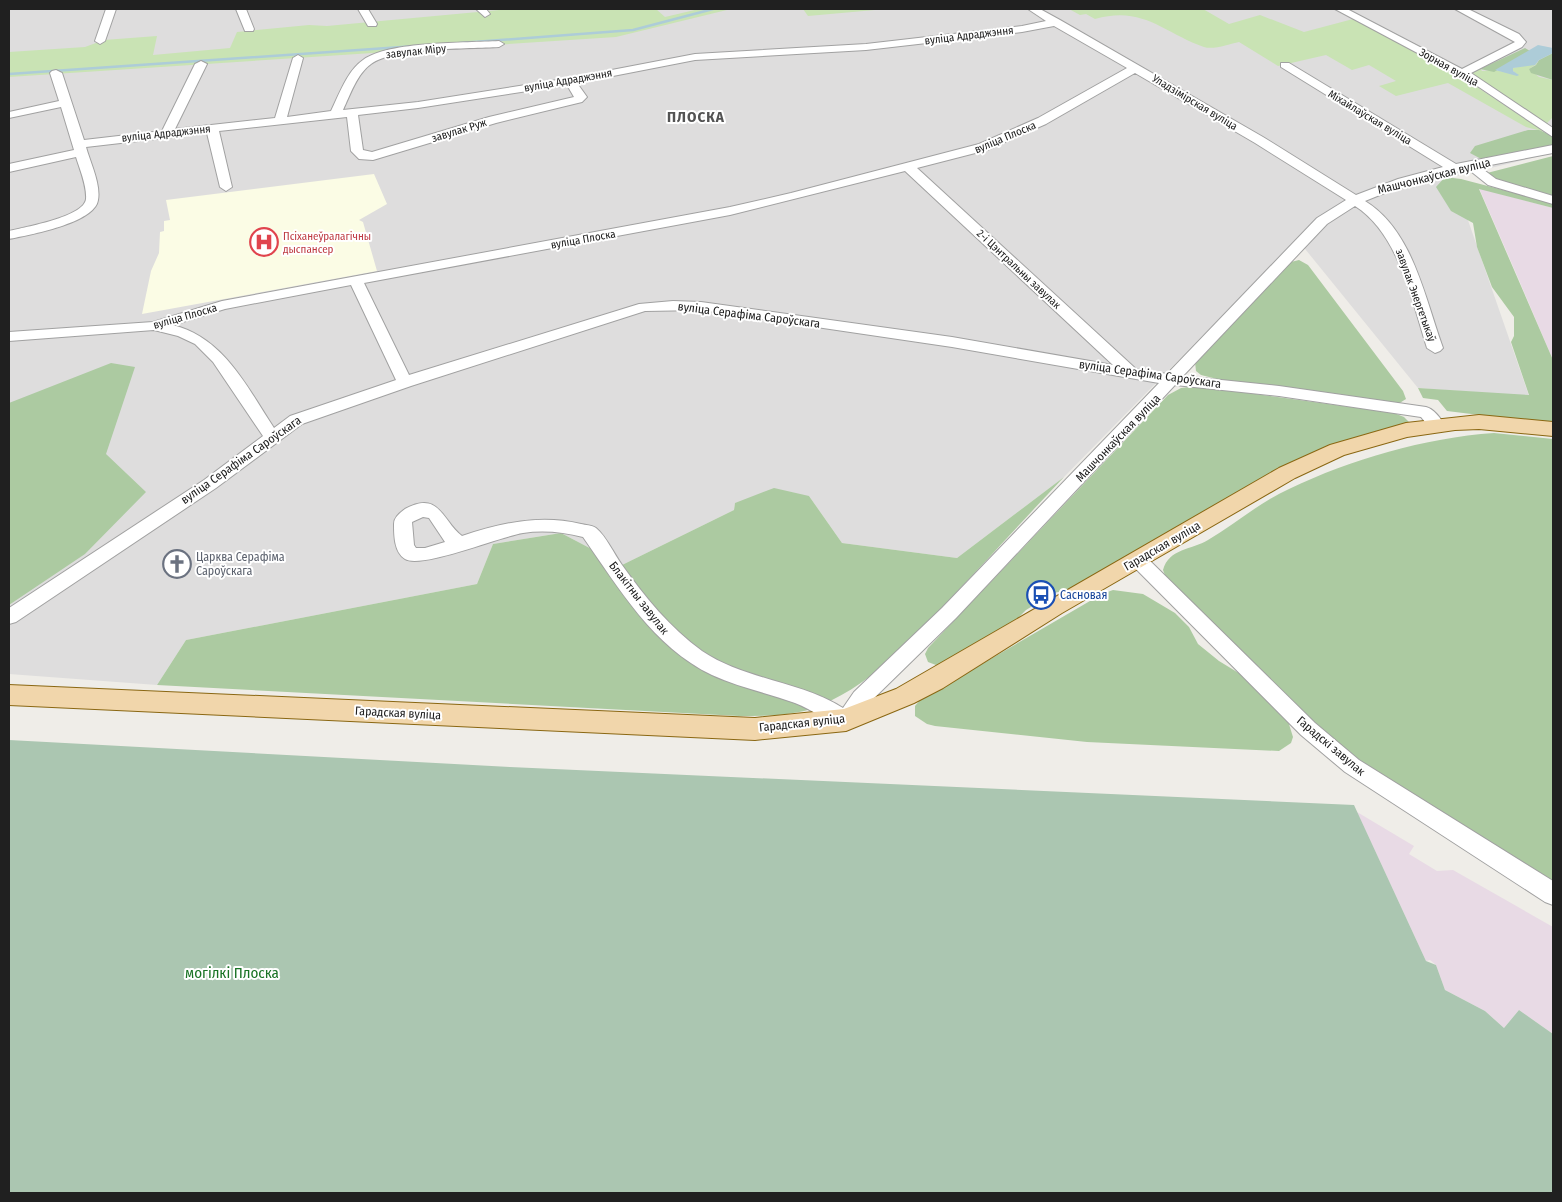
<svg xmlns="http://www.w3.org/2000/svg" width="1562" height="1202" font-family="'Fira Sans Condensed',sans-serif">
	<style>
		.residential { fill: #dedddd }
		.industrial { fill: #e8dae5 }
		.education { fill: #fbfce5 }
		.grass { fill: #c9e3b4 }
		.forest { fill: #accaa1 }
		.cemetery { fill: #abc6b1 }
		.water { fill: #adccd8 }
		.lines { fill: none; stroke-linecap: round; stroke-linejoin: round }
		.stream { stroke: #adccd8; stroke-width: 2.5 }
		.minor-casing { stroke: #a1a1a1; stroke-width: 2 }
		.major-casing { stroke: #8a6712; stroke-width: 2 }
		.minor { fill: #fff; fill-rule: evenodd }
		.major { fill: #f1d6ab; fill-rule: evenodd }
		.labels { text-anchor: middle; stroke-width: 4; stroke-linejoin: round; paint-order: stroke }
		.far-street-label { font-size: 11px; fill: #202020; stroke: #fff }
		.far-health-label { font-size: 11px; fill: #be3a42; stroke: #fff; text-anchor: start }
		.street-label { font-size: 12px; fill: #202020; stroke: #fff }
		.worship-label { font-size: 12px; fill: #5b616d; stroke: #fff; text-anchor: start }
		.transit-label { font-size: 12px; fill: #164399; stroke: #fff; text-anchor: start }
		.far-district-label { font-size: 15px; font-weight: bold; letter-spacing: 1px; fill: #535353; stroke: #fff }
		.near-park-label { font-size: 15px; fill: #197324; stroke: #fff }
	</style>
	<rect width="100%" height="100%" fill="#efede8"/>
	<path class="residential" d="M9 9H1553V153L1453 177 1529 396 1418 388 1297 239 1064 477 957 558 842 543 809 496 735 503 734 510 622 565 561 533 493 544 477 584 186 640 157 685 9 674Z"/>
	<path class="industrial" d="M1479 188 1553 208V360L1519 280Z
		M1357 812 1414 846 1409 854 1437 871 1453 870 1553 927V1034L1519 1010 1504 1028 1485 1011 1445 990 1436 965 1430 960 1426 961Z"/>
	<path class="education" d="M374 174 387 204 359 220 363 222 377 271 142 314 151 271 159 253 160 232 164 231V221L170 220 166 200Z"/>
	<path class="grass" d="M510 9H656L665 17 699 9H731L616 37 9 77V52L85 47 104 40 157 36 153 55 230 48 237 32 309 25 327 26Z
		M803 9H886L808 16Z
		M1069 9H1203L1229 24 1260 15 1304 32 1353 19 1462 77 1545 132 1526 127 1448 83 1396 96 1379 86 1396 81 1369 65 1352 70 1326 55 1278 66 1239 42C1230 44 1213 50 1204 47 1164 33 1143 5 1095 19L1086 14 1080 15Z
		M1538 63 1529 69 1539 77 1553 80V117L1547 123 1550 126 1471 73 1480 68 1482 71 1495 70 1518 75 1513 71V68Z"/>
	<path class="forest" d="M1525 48 1530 51 1494 72 1480 69Z
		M1553 53V80L1531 73 1529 69 1536 65 1539 60Z
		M1528 130H1539L1553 136V146L1483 160 1470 153 1475 146Z
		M1553 156V196L1496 181 1487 173Z
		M1445 177 1461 179 1553 203V208L1479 189 1553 360V424L1447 411 1438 400 1423 398 1418 388 1529 395 1511 342 1514 336V317L1492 287 1477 247 1473 223 1451 211 1436 187Z
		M1299 260 1308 265 1403 391 1406 399 1398 404 1217 379 1201 375 1196 371 1195 362 1291 262Z
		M111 363 135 367 106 454 146 492 85 554 9 605V403Z
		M1197 386 1394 413 1404 417 1409 422 1407 424 1342 443 1079 587 1054 593 1026 610 1009 627 942 664 936 665 928 662 925 654 928 648 1168 395 1181 388Z
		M1494 433 1553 439V882C1486 842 1414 804 1352 755 1286 704 1226 637 1166 578L1163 570C1169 548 1192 550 1208 540 1235 524 1260 502 1289 489 1352 459 1424 438 1494 433Z
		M1064 477C1026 517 988 559 950 599 910 642 868 689 811 709 788 716 763 716 739 716L157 685 186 640 477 584 493 544 561 533 622 565 734 510 735 503 774 488 809 496 842 543 957 558Z
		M1113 590 1143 594 1175 613 1189 627 1198 644 1219 661 1242 675 1288 721 1293 737 1291 743 1279 751 1087 742 935 726 927 724 915 716V706L920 700 1102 594Z"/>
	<path class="cemetery" d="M9 740 510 767 1354 805 1426 961 1436 965 1445 990 1485 1011 1504 1028 1519 1010 1553 1034V1193H9Z"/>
	<path class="water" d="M1538 45 1553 48V53L1539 60 1535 65 1513 68V71L1519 75 1517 76 1495 70Z"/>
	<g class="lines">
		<path class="stream" d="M460 43 633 30 713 9
			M9 74 416 46"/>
		<defs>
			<path id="minor" d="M106 9H116L105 41 100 44 95 41Z
				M236 9H246L254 29 253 31H245Z
				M358 9H368L377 24 376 26H368Z
				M476 9H486L490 14 485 17Z
				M1028 9H1040L1060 20 1263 137 1356 195 1398 179 1443 167 1281 67V63H1289L1456 164 1553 145V153L1480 167 1496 179 1553 196V204L1488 185 1468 169 1407 184 1365 201C1413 230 1425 299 1443 348L1440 351 1435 353 1427 348C1412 301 1399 234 1355 206L1327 224 1183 376 1279 386 1426 407C1434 409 1440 418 1445 425L1443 429H1431L1421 417 1279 396 1175 385 956 618 868 704 853 726 846 729C828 722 813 710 795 703 767 693 738 687 712 675 653 647 619 588 583 537 563 532 543 530 523 533 499 537 421 569 405 559 394 552 394 535 394 524 394 517 400 513 405 509 440 490 442 521 462 536 501 523 540 514 581 524 585 525 592 525 596 528 606 536 614 554 622 565 645 597 670 628 702 651 745 680 800 681 843 708L854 692 942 608 1159 383 952 347 701 310 645 311 411 386 302 424 216 488 16 622 9 624V608L204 480 263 436 213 362 195 344 178 336 154 330 9 341V332L153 322 222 301 730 207 791 193 979 144 1038 118 1127 68 1054 26 1022 32 866 50 695 60 577 83 587 97 582 102 496 123 373 160 359 159 351 151 347 117 219 131 232 187 226 191 220 187 207 133 86 147C90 162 101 184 98 200 95 223 29 235 9 239V231C25 227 84 217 86 199 87 186 80 170 76 157L9 172V164L74 150 61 107 9 118V112L59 101 50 73 52 71 56 70 62 73 84 140 162 131 195 64 201 61 207 64 175 129 275 118 293 58 298 55 303 58 287 117 331 111C339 95 347 71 363 60 389 41 466 43 499 41L504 44 499 47C469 49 394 47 371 64 357 74 350 95 343 110L418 102 570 78 695 54 866 44 1022 26 1046 21ZM1135 73 1255 143 1346 200 1317 218 1167 374 1136 369 917 168 987 150 1046 124ZM567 85 574 97 489 117 372 152 363 150 358 115 418 108ZM905 171 1113 365 952 337 701 302 673 301 639 304 409 375 364 283 730 215ZM351 285 396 380 290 416 274 428C247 387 224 338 173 325L225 309ZM423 517 429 518 445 542 425 548H416L414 545 412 522Z
				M1335 9H1347L1462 69 1515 42 1455 9H1468L1519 34 1526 42 1522 47 1471 73 1553 128V137L1470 81Z
				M1138 553 1144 555 1315 723 1359 760 1553 881V905L1545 902 1345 772 1301 735 1132 565 1129 560 1132 555Z"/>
			<path id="major" d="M1479 415 1553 422V436L1479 429 1455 430 1407 437 1344 455 1295 478 1062 613 943 688 914 703 846 731 755 740 9 705V685L755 718 844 709 896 689 1279 468 1330 445 1406 423Z"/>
		</defs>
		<use href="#minor" class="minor-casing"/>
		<use href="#major" class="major-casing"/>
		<use href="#minor" class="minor"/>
		<use href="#major" class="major"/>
	</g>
	<defs>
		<symbol id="hospital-ring" viewBox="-11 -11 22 22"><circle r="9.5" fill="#fff" stroke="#e0444e" stroke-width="1.5"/><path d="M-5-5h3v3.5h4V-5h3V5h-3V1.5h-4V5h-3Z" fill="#e0444e"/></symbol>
		<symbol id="church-ring" viewBox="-11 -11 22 22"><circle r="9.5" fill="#fff" stroke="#6b7280" stroke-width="1.5"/><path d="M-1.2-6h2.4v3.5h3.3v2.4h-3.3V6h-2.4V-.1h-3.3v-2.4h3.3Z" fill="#6b7280"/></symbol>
		<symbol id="bus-ring" viewBox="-11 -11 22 22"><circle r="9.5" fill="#fff" stroke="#1a4fb4" stroke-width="1.5"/><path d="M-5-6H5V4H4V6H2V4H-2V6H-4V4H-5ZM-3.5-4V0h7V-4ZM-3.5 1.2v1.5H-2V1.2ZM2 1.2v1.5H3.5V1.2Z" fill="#1a4fb4"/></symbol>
	</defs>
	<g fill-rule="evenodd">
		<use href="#hospital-ring" x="248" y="226" width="32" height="32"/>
		<use href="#church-ring" x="161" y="548" width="32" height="32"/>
		<use href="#bus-ring" x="1025" y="579" width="32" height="32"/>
	</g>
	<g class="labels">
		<g class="far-street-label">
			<text transform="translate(969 35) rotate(-7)" y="4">вуліца Адраджэння</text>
			<text transform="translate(416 51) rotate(-6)" y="4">завулак Міру</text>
			<text transform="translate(1449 67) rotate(29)" y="4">Зорная вуліца</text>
			<text transform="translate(568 80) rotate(-10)" y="4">вуліца Адраджэння</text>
			<text transform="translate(1195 102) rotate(31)" y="4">Уладзімірская вуліца</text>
			<text transform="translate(1370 117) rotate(31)" y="4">Міхайлаўская вуліца</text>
			<text transform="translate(459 130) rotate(-17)" y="4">завулак Руж</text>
			<text transform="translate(166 133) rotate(-6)" y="4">вуліца Адраджэння</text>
			<text transform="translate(1005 137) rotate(-23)" y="4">вуліца Плоска</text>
			<text transform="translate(583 239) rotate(-10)" y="4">вуліца Плоска</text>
			<text transform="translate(1019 269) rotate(43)" y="4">2-і Цэнтральны завулак</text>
			<text transform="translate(1416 295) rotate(70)" y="4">завулак Энергетыкаў</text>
			<text transform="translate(185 316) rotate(-16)" y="4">вуліца Плоска</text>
		</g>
		<g class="far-health-label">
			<text x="283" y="240">Псіханеўралагічны<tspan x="283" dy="13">дыспансер</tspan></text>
		</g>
		<g class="street-label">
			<text transform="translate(1434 176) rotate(-14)" y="4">Машчонкаўская вуліца</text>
			<text transform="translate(749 315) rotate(7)" y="4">вуліца Серафіма Сароўскага</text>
			<text transform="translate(1150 374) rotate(8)" y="4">вуліца Серафіма Сароўскага</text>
			<text transform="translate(1118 438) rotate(-46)" y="4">Машчонкаўская вуліца</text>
			<text transform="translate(241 460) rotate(-35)" y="4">вуліца Серафіма Сароўскага</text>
			<text transform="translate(1162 546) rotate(-30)" y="4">Гарадская вуліца</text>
			<text transform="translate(639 598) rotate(52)" y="4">Блакітны завулак</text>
			<text transform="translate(398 713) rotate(3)" y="4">Гарадская вуліца</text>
			<text transform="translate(802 723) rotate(-6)" y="4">Гарадская вуліца</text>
			<text transform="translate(1331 746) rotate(40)" y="4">Гарадскі завулак</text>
		</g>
		<g class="worship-label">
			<text x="196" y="561">Царква Серафіма<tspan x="196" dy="14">Сароўскага</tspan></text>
		</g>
		<g class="transit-label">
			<text x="1060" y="599">Сасновая</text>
		</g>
		<g class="far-district-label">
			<text x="696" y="122">ПЛОСКА</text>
		</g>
		<g class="near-park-label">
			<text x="232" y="978">могілкі Плоска</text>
		</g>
	</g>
	<rect width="1562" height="1202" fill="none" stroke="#202020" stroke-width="20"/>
</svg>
